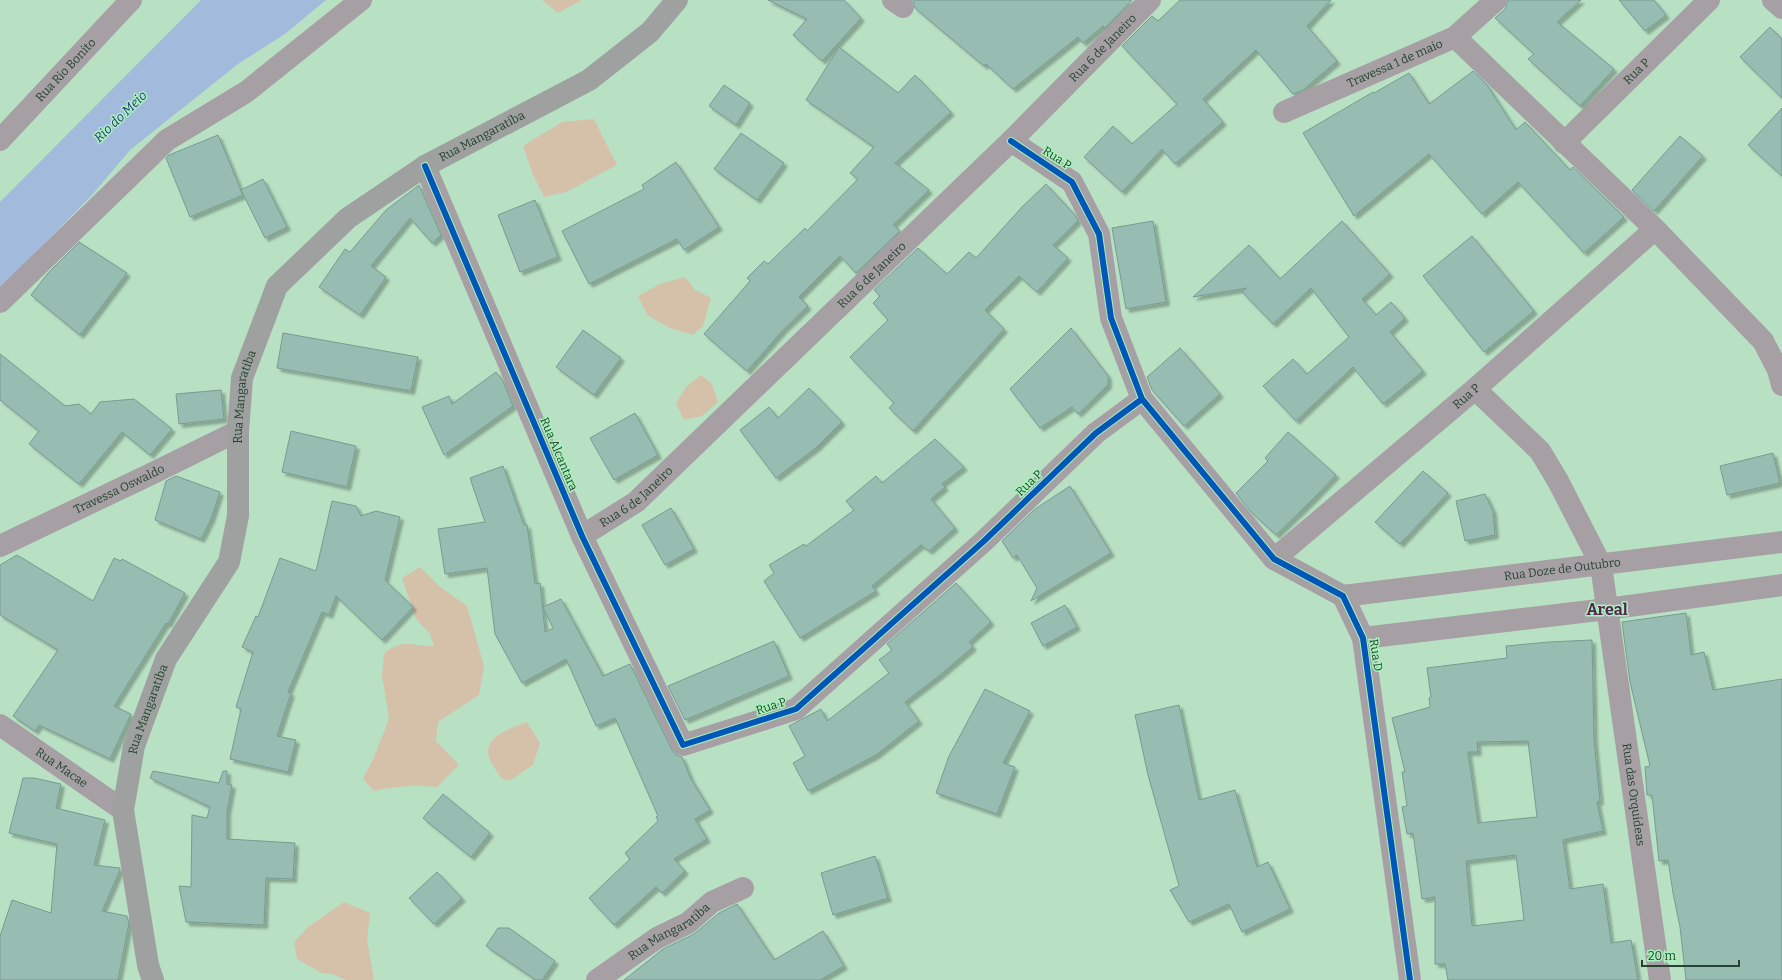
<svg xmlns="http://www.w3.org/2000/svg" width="1782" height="980" font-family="Bitter,serif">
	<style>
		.green { fill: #d5c0aa }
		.water { fill: #a2badc }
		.building { fill: #97bcb2; stroke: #779b91; fill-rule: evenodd; filter: url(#shadow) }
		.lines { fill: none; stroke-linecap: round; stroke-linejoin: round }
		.minor { stroke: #a6a0a5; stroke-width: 22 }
		.major { stroke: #9ea1a0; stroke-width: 22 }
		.cycleway-casing { stroke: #a7f2bc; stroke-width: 8 }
		.cycleway { stroke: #0057b8; stroke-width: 6 }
		.labels { text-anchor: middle; stroke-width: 3; stroke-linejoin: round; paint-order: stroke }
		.street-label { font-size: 12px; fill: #26442f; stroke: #a7f2bc }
		.water-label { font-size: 13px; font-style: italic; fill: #2c367f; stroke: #a7f2bc }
		.district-label { font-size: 16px; font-weight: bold; fill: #572351; stroke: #a7f2bc }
	</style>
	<defs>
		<filter id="shadow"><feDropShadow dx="3.5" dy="3.5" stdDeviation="1" flood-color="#0004"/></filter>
	</defs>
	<rect width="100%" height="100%" fill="#b8e1c4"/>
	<path class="green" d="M542 0H582L558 13Z
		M594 119 617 165 566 192 544 197 533 175 523 146 562 122Z
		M685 277 695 290 711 298 703 326 693 335 670 328 647 315 638 296 660 284Z
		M701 375 712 384 718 402 702 416 684 420 676 403 686 387Z
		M420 567 439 586 467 606 484 666 479 695 438 722 436 741 459 765 437 787C415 785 395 786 374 791L363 779 374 757 389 719 382 675 384 654C401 638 413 646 434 646L430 634 416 619 402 578Z
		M527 722 540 743 533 765 511 780 502 779C498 773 493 767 490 760 480 737 511 728 527 722Z
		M344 902 370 913 367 939 374 980H346L332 974 322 973 297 959 294 942 308 927Z"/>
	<path class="water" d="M201 0H326L285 34 238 64 130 150 92 195 0 289V202Z"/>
	<path class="building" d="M768 0H844L861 18 822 61 793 35 807 19Z
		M913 0H1132L1105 28 1103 26 1083 43 1078 37 1013 89 986 64 984 66 915 8Z
		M1180 0H1331L1307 26 1337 61 1303 90 1293 94 1256 50 1203 99 1223 122 1175 164 1162 149 1122 192 1084 157 1113 126 1132 144 1177 104 1122 46 1152 16 1158 21Z
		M1508 0H1581L1557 22 1614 69 1580 106 1528 59 1534 54 1495 18 1505 9Z
		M1619 0H1654L1666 15 1645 31Z
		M1770 27 1782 39V98L1740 57Z
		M839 47 898 93 915 75 951 112 895 163 929 190 893 225 900 231 856 273 840 256 799 297 808 306 783 330 747 371 704 334 750 281 747 278 764 261 768 264 805 228 807 231 858 179 850 173 874 147 806 100Z
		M1473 71 1487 85 1516 130 1525 122 1570 170 1573 167 1624 217 1584 253 1518 182 1482 214 1429 154 1354 216 1303 133 1373 92 1374 93 1409 73 1429 104Z
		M724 85 750 103 736 125 709 106Z
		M1782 108V176L1748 145Z
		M741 133 784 163 757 200 714 169Z
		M218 135 243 195 190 217 166 158 169 155Z
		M1680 136 1703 156 1654 211 1632 190Z
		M676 162 719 227 684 250 677 239 589 284 562 231 644 189 642 185Z
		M263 179 287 227 265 238 241 190Z
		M1046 184 1075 215 1078 221 1053 245 1068 258 1037 292 1019 276 985 310 1004 329 913 431 889 408 894 403 850 357 888 320 873 303 880 296 874 290 918 248 947 274 969 252 976 258 1022 207Z
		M419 185 441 235 432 243 410 218 371 266 386 277 360 315 319 287 345 249 350 252 386 210Z
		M535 200 558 257 520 272 498 215Z
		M1153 221 1166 302 1126 309 1112 228Z
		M1342 221 1390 274 1362 299 1376 315 1391 302 1405 318 1390 332 1423 371 1383 404 1353 367 1296 421 1263 386 1293 359 1307 374 1349 337 1311 288 1273 324 1242 292 1247 288 1193 297 1249 245 1280 279Z
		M1472 236 1534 311 1484 352 1423 276Z
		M79 242 127 273 80 335 31 295 48 273Z
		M1071 328 1108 376V385L1078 414 1072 407 1040 428 1010 389Z
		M583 330 621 358 594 395 556 367Z
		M283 333 418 357 411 391 277 368Z
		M1180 348 1220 394 1184 426 1152 390 1147 377Z
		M0 354 65 406 79 404 91 414 100 402 134 399 172 429 150 455 122 432 79 484 29 444 39 431 0 400Z
		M496 372 503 381 513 406 444 455 422 407 449 396 452 404Z
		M809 388 842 422 817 447 776 478 740 430 769 407 778 418Z
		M221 390 224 419 179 424 176 394Z
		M635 413 658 455 614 480 590 438Z
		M291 431 356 446 347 487 282 472Z
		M1288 432 1336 475 1312 500 1276 535 1250 511 1236 493 1268 461 1265 458Z
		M935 439 964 467 942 484 945 487 931 499 955 528 929 551 921 545 872 586 876 591 800 638 764 581 774 573 769 565 804 544 806 546 854 510 846 501 876 476 882 483Z
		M1773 453 1780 483 1727 495 1720 466Z
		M503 466 524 525H527L535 584 540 583 545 632 553 628 543 607 561 599 603 676 630 664 672 750 676 755 682 757 691 779 710 810 695 819 707 839 674 859 685 871 662 893 656 887 614 925 589 898 630 859 625 853 658 821 656 817 658 816 615 718 596 726 566 659 522 683 495 634 487 568 445 574 438 529 485 522 470 478Z
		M1423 471 1448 493 1400 544 1375 522Z
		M176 476 220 492 211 519 201 539 155 520 166 481Z
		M1070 486 1111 553 1031 601 1037 588 1017 555 1013 558 1002 541 1035 509Z
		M1485 494 1493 511 1495 535 1465 541 1456 501Z
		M332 501 356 506 361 516 376 511 400 517 385 580 413 607 382 640 336 596 329 615 322 612 288 692 291 693 277 736 296 740 288 772 230 759 241 709 236 707 253 652 242 647 256 616 258 617 280 558 316 571Z
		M671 508 694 549 665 565 642 525Z
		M17 555 93 601 114 558 121 561 122 559 185 593 168 624 166 623 114 706 131 714 110 759 39 725 35 731 13 716 58 650 0 615V565Z
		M956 583 991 622 969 642 973 647 940 675 905 702 919 721 876 755 808 791 793 763 805 756 789 726 821 709 827 721 889 673 879 660 892 650 887 644Z
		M1065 605 1077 627 1043 646 1031 623Z
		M1686 613 1691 655 1704 652 1713 690 1782 679V980H1686L1680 927 1673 893 1668 860 1659 861 1652 795H1647L1645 767 1650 766 1630 682 1622 622Z
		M1592 640 1594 740 1600 801 1597 802 1603 831 1563 840 1570 889 1603 884 1611 943 1631 940 1638 980H1448L1445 964H1435V897L1422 899 1413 833 1407 834 1402 807 1407 806 1402 772H1405L1392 718 1430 707 1429 698 1431 697 1427 668 1507 658 1506 646 1549 642ZM1528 741 1537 817 1478 823 1468 752H1478L1477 742ZM1516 855 1524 920 1472 926 1466 861Z
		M774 641 789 676 685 720 668 686Z
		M985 689 1030 711 1003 763 1015 767 997 814 936 793 949 756Z
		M1179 705 1199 800 1235 790 1257 867 1268 862 1290 909 1242 932 1229 904 1189 922 1170 890 1179 886 1148 775 1135 715Z
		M153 771 219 783 223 771H227V784L232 785 227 812V839L295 843 293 879 266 878 264 925 186 922 179 886 191 887 192 815 207 818 210 807 150 778Z
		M23 778H34L61 784 56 808 105 820 94 865 120 868V870L102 911 127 916 129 923 118 980H0V936L12 900 51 913 57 844 9 833Z
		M443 794 490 833 471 857 423 818Z
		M875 856 888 898 833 915 821 873Z
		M437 872 462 898 434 924 409 898Z
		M737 904 774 960 823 931 844 966 820 980H624L663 949 694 934 719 913Z
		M498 928H509L555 961 542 980H536L486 946Z"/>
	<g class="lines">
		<g class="minor">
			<path d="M893 0 903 7"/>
			<path d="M1773 0 1782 8"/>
			<path d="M1455 37 1655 229 1763 341 1778 370 1782 385"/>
			<path id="s1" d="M1284 112 1455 37 1496 0"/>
			<path id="s2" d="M0 140 131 0"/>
			<path d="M1011 141 1072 182 1099 234 1111 318 1142 399 1274 559 1343 596 1363 638 1410 980"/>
			<path id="s3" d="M1564 143 1709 0"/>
			<path d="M425 166 582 536 683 745 796 709 984 541 1096 433 1142 399"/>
			<path d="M0 302 167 140 246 92 361 0"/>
			<path id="s4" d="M1475 389 1540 451 1558 481 1601 565 1660 980"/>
			<path id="s5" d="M582 536 636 502 1011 141 1150 0"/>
			<path id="s6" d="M0 546 149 475 238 431"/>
			<path id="s7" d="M1274 559 1475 389 1655 229"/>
			<path id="s8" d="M1343 596 1782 542"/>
			<path d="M1363 638 1607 609 1782 585"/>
			<path id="s9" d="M0 725 123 810"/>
			<path id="s10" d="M597 980 657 938 688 923 712 902 743 888"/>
		</g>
		<path class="major" id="s11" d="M153 980 148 965 123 810 134 746 166 659 229 562 238 516V431L242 378 277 286 348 218 425 166 589 80 650 32 677 0"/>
		<defs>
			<path id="cycleway" d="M1011 141 1072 182 1099 234 1111 318 1142 399 1274 559 1343 596 1363 638 1410 980
				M425 166 582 536 683 745 796 709 984 541 1096 433 1142 399"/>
		</defs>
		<use href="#cycleway" class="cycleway-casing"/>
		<use href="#cycleway" class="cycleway"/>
	</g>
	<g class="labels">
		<g class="street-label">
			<text dy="4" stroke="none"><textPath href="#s5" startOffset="715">Rua 6 de Janeiro</textPath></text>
			<text dy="4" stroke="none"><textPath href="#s1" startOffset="121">Travessa 1 de maio</textPath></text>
			<text dy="4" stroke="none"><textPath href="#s2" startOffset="96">Rua Rio Bonito</textPath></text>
			<text dy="4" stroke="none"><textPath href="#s3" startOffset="102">Rua P</textPath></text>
			<text dy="4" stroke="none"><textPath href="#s11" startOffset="985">Rua Mangaratiba</textPath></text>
			<text transform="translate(1057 158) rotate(33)" y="4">Rua P</text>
			<text dy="4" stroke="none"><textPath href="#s5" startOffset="391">Rua 6 de Janeiro</textPath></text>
			<text dy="4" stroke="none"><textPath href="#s7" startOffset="252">Rua P</textPath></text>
			<text dy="4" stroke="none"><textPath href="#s11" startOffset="613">Rua Mangaratiba</textPath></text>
			<text transform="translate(559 454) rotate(67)" y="4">Rua Alcantara</text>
			<text transform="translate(1029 483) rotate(-44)" y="4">Rua P</text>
			<text dy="4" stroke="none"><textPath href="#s6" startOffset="132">Travessa Oswaldo</textPath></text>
			<text dy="4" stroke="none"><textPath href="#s5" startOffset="67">Rua 6 de Janeiro</textPath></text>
			<text dy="4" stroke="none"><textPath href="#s8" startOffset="221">Rua Doze de Outubro</textPath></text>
			<text transform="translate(1376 655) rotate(81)" y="4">Rua D</text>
			<text transform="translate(771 706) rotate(-18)" y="4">Rua P</text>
			<text dy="4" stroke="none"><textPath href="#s11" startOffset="277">Rua Mangaratiba</textPath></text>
			<text dy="4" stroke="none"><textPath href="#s9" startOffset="75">Rua Macae</textPath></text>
			<text dy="4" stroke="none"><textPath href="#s4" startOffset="451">Rua das Orquídeas</textPath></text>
			<text dy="4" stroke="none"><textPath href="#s10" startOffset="87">Rua Mangaratiba</textPath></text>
		</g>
		<g class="water-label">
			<text transform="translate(120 116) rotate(-44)" y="5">Rio do Meio</text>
		</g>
		<g class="district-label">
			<text x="1607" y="615">Areal</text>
		</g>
	</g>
	<path d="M1642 960v6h97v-6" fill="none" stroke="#26442f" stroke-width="2"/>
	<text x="1648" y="960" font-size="12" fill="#26442f" stroke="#a7f2bc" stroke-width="3" paint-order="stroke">20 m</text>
</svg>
